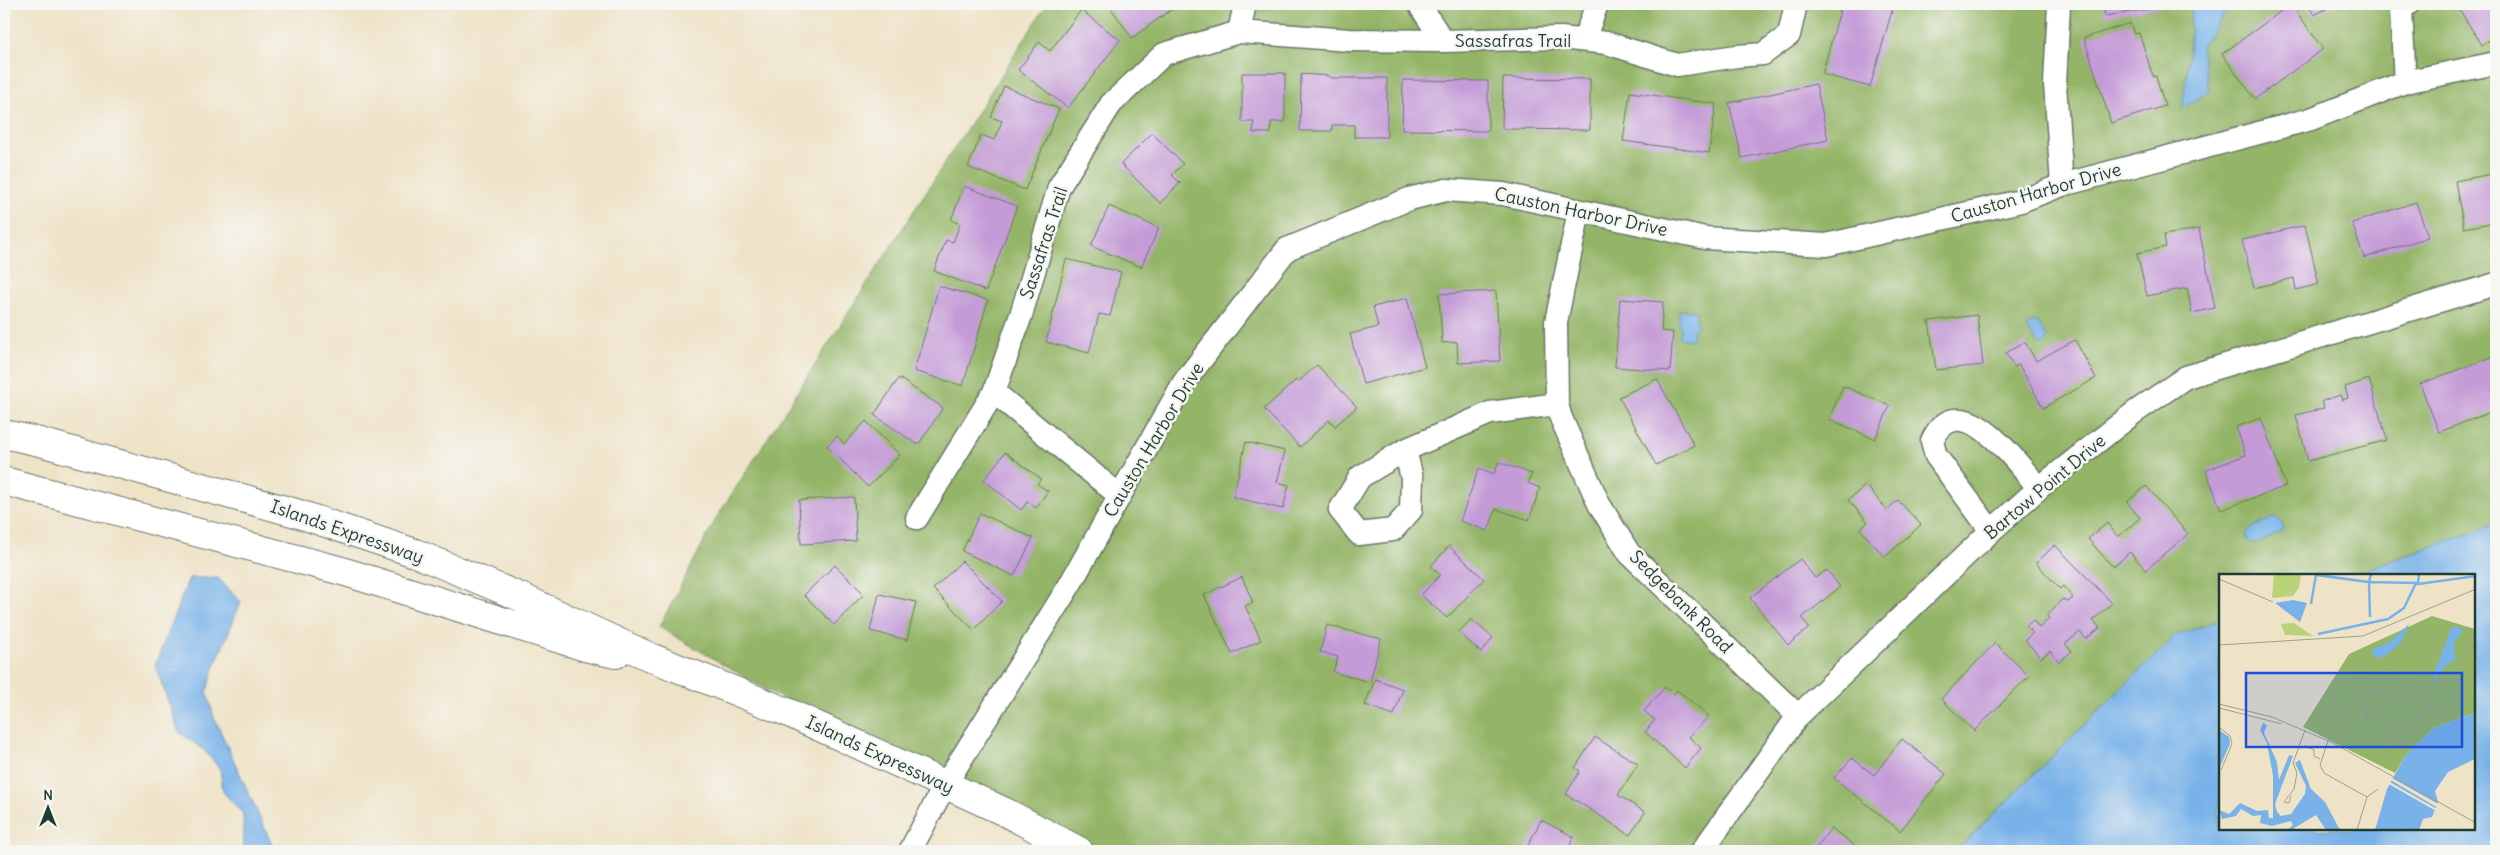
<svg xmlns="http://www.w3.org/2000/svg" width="2500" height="855" font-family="Delius,sans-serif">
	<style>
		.forest { fill: #94b568; stroke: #5a794e }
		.water { fill: #78b2e9; stroke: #4c788e }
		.building { fill: #c49bd7 }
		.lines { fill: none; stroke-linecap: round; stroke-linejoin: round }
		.minor-casing { stroke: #687767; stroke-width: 25 }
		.primary-casing { stroke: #687767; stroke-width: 30 }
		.minor { stroke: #fff; stroke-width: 22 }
		.primary { stroke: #fff; stroke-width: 28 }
		.labels { text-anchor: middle; stroke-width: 5; stroke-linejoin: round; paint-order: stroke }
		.street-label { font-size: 18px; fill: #1f3d34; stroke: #f6f6f2 }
		.inset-river { fill: none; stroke: #78b2e9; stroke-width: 2.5 }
		.inset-road { fill: none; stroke: #9ca18c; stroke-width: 1 }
		.view { fill: #1d4ed8; fill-opacity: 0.15; stroke: #1d4ed8; stroke-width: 2.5 }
		.inset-edge { fill: none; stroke: #1f3d34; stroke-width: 2.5 }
	</style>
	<rect width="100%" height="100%" fill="#f6f6f2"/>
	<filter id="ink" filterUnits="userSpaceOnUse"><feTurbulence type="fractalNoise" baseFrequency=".02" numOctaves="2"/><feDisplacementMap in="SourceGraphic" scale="10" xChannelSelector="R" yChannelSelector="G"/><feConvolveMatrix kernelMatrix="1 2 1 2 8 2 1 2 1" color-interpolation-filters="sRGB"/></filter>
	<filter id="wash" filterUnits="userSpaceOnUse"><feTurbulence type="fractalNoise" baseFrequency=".0096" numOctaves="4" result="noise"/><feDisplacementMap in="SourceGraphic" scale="20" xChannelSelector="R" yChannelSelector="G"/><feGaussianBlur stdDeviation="1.12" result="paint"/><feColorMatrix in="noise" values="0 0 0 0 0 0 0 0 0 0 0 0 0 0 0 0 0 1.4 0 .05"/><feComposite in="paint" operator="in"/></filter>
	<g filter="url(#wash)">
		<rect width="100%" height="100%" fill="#efe3c7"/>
		<path class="forest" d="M1047 4H2496V524L2350 575H2220V620L2175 636 1956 851H1088L819 720 659 627 717 517Z"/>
		<path class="water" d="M2190 4H2232L2201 47 2209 91 2182 109C2187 74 2192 39 2190 4Z
			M1683 310 1696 311V322L1699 327 1694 328 1692 340 1679 338 1681 329 1679 325V311Z
			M2038 322 2047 338 2045 343 2041 345 2034 340 2027 327 2030 323Z
			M2274 517 2279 519 2283 527 2281 532 2257 544 2249 543 2246 535 2250 529Z
			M2496 524V851H1956L2175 636 2220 620V829H2474V575H2350Z
			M189 578H218L241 602 214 668 207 692 214 717 275 851H244L243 814 223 792 220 769 203 749 179 732 155 665Z"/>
		<g id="blocks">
			<path class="building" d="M1108 4H1179L1132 38Z
				M1842 4H1894L1870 87 1822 74Z
				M2103 4H2162V7L2105 16Z
				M2291 4 2323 49 2255 99 2222 54Z
				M2308 4H2336L2314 15Z
				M2461 4H2496V36L2482 45 2457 6Z
				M1081 10 1120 40 1068 108 1018 70 1039 42 1050 51Z
				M2130 23 2134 34 2139 33 2153 76H2156L2165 106 2111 123 2084 38Z
				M1242 73H1285V122H1271V133H1253L1254 122H1242Z
				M1301 74 1330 76V78H1387V137H1354V125H1332V131H1300Z
				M1503 78 1590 79V130L1502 129Z
				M1403 80 1488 81V131L1402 130Z
				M1816 84 1828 140 1742 158 1729 103Z
				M1004 86 1059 109 1025 190 968 167 981 135 995 140 1002 121 991 117Z
				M1630 92 1716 104 1709 153 1623 141Z
				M1152 133 1183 164 1172 175 1180 183 1160 203 1121 164Z
				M2496 173V222L2464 228 2455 181Z
				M964 186 1017 206 986 291 934 271 946 240 953 242 960 224 951 220Z
				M2416 202 2428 237 2364 258 2352 223Z
				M1109 206 1159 228 1141 267 1091 246Z
				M2305 225 2319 284 2296 290 2294 278 2254 288 2242 240Z
				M2199 229 2215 308 2192 313 2187 288 2147 296 2137 253 2166 247 2164 235Z
				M1066 259 1121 272 1110 316 1099 314 1089 353 1046 342Z
				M939 286 988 300 963 386 914 371Z
				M1496 291 1500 361 1458 363 1457 342 1442 343 1439 294Z
				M1407 298 1425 367 1363 384 1350 334 1378 327 1373 307Z
				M1620 299 1663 302 1661 331 1673 332 1670 371 1615 367Z
				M1977 315 1983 365 1936 370 1929 321Z
				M2075 340 2096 378 2043 408 2019 365 2014 367 2006 353 2025 342 2036 361Z
				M2494 356 2496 410 2439 432 2420 384Z
				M1317 365 1357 407 1335 426 1329 420 1300 447 1264 409 1296 380 1298 382Z
				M899 378 943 408 918 445 874 415Z
				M1657 379 1694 445 1656 465 1619 397Z
				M2369 379 2387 440 2308 461 2296 415 2324 408 2322 401 2340 395 2342 400 2348 398 2345 387Z
				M1843 386 1890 406 1875 439 1829 419Z
				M2261 418 2286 486 2221 510 2206 470 2246 455 2236 427Z
				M866 421 900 455 868 487 827 446 837 436 844 444Z
				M1246 442 1285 451 1277 482 1289 485 1283 509 1233 497Z
				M1005 452 1041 479 1037 484 1048 491 1036 508 1028 501 1021 510 984 480Z
				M1499 462 1532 474 1528 483 1540 488 1529 520 1496 509 1488 531 1460 521 1479 468 1494 474Z
				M1866 485 1887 510 1898 500 1921 525 1885 557 1860 529 1868 522 1848 500Z
				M2146 486 2188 534 2146 570 2130 552 2113 567 2088 539 2107 523 2118 537 2140 518 2127 502Z
				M854 497 856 541 801 544 799 500Z
				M980 513 1033 538 1014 576 962 551Z
				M2055 545 2112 603 2093 620 2100 628 2086 639 2080 632 2065 644 2072 651 2059 662 2050 651 2041 658 2025 640 2033 633 2026 626 2033 620 2039 628 2049 619 2047 616 2061 600 2064 599 2068 602 2073 598 2063 586 2060 589 2036 563Z
				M1449 546 1484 579 1447 618 1421 595 1440 575 1431 566Z
				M1800 559 1815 578 1827 570 1840 587 1802 618 1809 628 1788 645 1750 598Z
				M962 561 1002 601 974 630 933 589Z
				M835 565 864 594 834 625 804 595Z
				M1242 577 1253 603 1245 606 1261 640 1232 654 1204 595Z
				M879 594 916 602 907 640 870 631Z
				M1471 619 1493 638 1481 653 1459 632Z
				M1327 625 1381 639 1370 682 1333 672 1338 657 1320 652Z
				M1995 643 2029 676 1974 731 1941 699Z
				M1375 679 1403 689 1394 715 1365 705Z
				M1665 687 1674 694 1677 690 1709 716 1689 737 1701 748 1685 768 1645 732 1655 720 1644 711Z
				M1595 737 1638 764 1618 795 1645 812 1630 835 1566 794 1580 771 1575 768Z
				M1902 739 1946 774 1900 831 1834 778 1852 758 1874 775Z
				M1541 820 1574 837 1567 851H1525Z
				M1831 828 1862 851H1814Z"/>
		</g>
	</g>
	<g filter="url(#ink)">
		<use href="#blocks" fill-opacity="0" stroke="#687767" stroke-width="1"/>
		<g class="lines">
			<defs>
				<path id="minor" d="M1419 4 1443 41
					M2059 4 2055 84 2062 185
					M1239 32 1245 4
					M1584 40 1597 4
					M2405 82 2401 10 2408 4
					M1579 211 1556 322 1557 404 1561 418 1599 504 1629 553 1798 716
					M994 392 1120 496
					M1405 450 1412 478 1411 510 1393 530 1359 534 1340 510 1360 477 1405 450 1490 413 1557 404
					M917 518 994 392 1021 315 1059 187 1111 104 1164 54 1239 32 1349 40 1443 41 1561 38 1607 43 1677 65 1737 56 1763 54 1789 35 1796 4
					M1991 531 1936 456 1932 441C1960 381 2017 464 2039 488
					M910 851 945 785 1069 586 1184 382 1287 249 1409 199 1446 190 1503 194 1705 238 1826 245 2021 201 2062 185 2311 119 2405 82 2496 63
					M1702 851 1798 716 1991 531 2039 488 2135 412 2186 377 2496 284"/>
				<path id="primary" d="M4 434 40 442 296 513 415 553 525 599 650 657 787 712 1005 812 1079 851
					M4 481 342 571 585 647 616 654"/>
			</defs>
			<use href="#minor" class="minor-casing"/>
			<use href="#primary" class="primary-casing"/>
			<use href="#minor" class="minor"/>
			<use href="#primary" class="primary"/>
		</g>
	</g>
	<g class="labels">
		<g class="street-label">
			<text x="1513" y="47">Sassafras Trail</text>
			<text transform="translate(2036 193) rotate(-16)" y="6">Causton Harbor Drive</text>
			<text transform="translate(1581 212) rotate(12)" y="6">Causton Harbor Drive</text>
			<text transform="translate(1044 243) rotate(-72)" y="6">Sassafras Trail</text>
			<text transform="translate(1154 440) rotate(-59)" y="6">Causton Harbor Drive</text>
			<text transform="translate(2045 487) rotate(-40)" y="6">Bartow Point Drive</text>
			<text transform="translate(347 532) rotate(19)" y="6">Islands Expressway</text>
			<text transform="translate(1681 602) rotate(45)" y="6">Sedgebank Road</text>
			<text transform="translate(880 755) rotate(25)" y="6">Islands Expressway</text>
		</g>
	</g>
	<g transform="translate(2219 574)">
		<rect width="256" height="256" fill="#efe3c7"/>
		<path d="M55 0H82L80 14 74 22 53 24ZM75 49 94 62 66 61 62 50Z" fill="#bbd378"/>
		<path d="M213 42 256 55V139L215 154 186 182 176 199 84 153 130 80Z" fill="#94b568"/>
		<path d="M74 26 88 29 81 48 56 29ZM190 50 182 69 166 82 158 84 154 81 153 75 171 68ZM233 52 245 56 235 68 236 86 226 92 215 108 216 97ZM256 139V185L229 198 216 217 219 228 213 243 204 245 200 256H156L168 215 186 182 215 154ZM44 149 48 151 45 159 58 188 60 206 70 181 74 182 56 230 58 238 62 242 72 240 86 220 87 212 76 189 81 186 92 215 106 228 121 256H107L97 241 72 256H68L74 251 72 247 53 252 41 249 42 241 34 242 22 235 17 242 3 245 0 236 10 240 21 229 38 237 49 236 50 244H54V202L48 169 41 156ZM0 156 10 163 11 170 0 195Z" fill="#78b2e9"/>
		<path d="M171 203 221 231 219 234 170 205ZM169 207 218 235 217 237 168 209Z" fill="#efe3c7"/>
		<path class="inset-river" d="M200 0 199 10 257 2M92 30 97 1 150 8 152 0M99 60 169 45 185 34 197 9 150 8 151 43"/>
		<path class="inset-road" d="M0 5 54 28M0 71 144 62 257 15M185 75 201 59 213 62 215 67 205 94V115M134 102 137 90 140 88 152 103M235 106 234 100 248 84V73L257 71M163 117 162 135 168 147 182 161M0 130 53 143 114 169 257 249M0 134 63 150M148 138 149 143 144 145 145 140 148 138 156 135 161 134M106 144 119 115 128 104 172 105 179 104 182 99 175 93 168 95 164 102M199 145 195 136 203 141M0 153 11 162 13 170 2 196M81 174 86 172 95 176V182L101 185M168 180 182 161 211 134 257 120M72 222 70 229 65 228 75 215 78 199 74 189 86 156M148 223 105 199 101 191 109 167 138 120 152 115 185 120 257 101M138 256 148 223 159 215"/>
		<path class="view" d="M27 99H243V173H27Z"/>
		<rect width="256" height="256" class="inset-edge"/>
	</g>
	<rect width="2500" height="855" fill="none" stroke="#f6f6f2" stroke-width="20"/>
	<g transform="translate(48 808)" stroke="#f6f6f2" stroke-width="4" paint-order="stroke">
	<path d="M0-4L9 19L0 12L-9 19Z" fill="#1f3d34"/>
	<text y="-8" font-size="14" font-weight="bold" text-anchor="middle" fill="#1f3d34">N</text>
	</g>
</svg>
